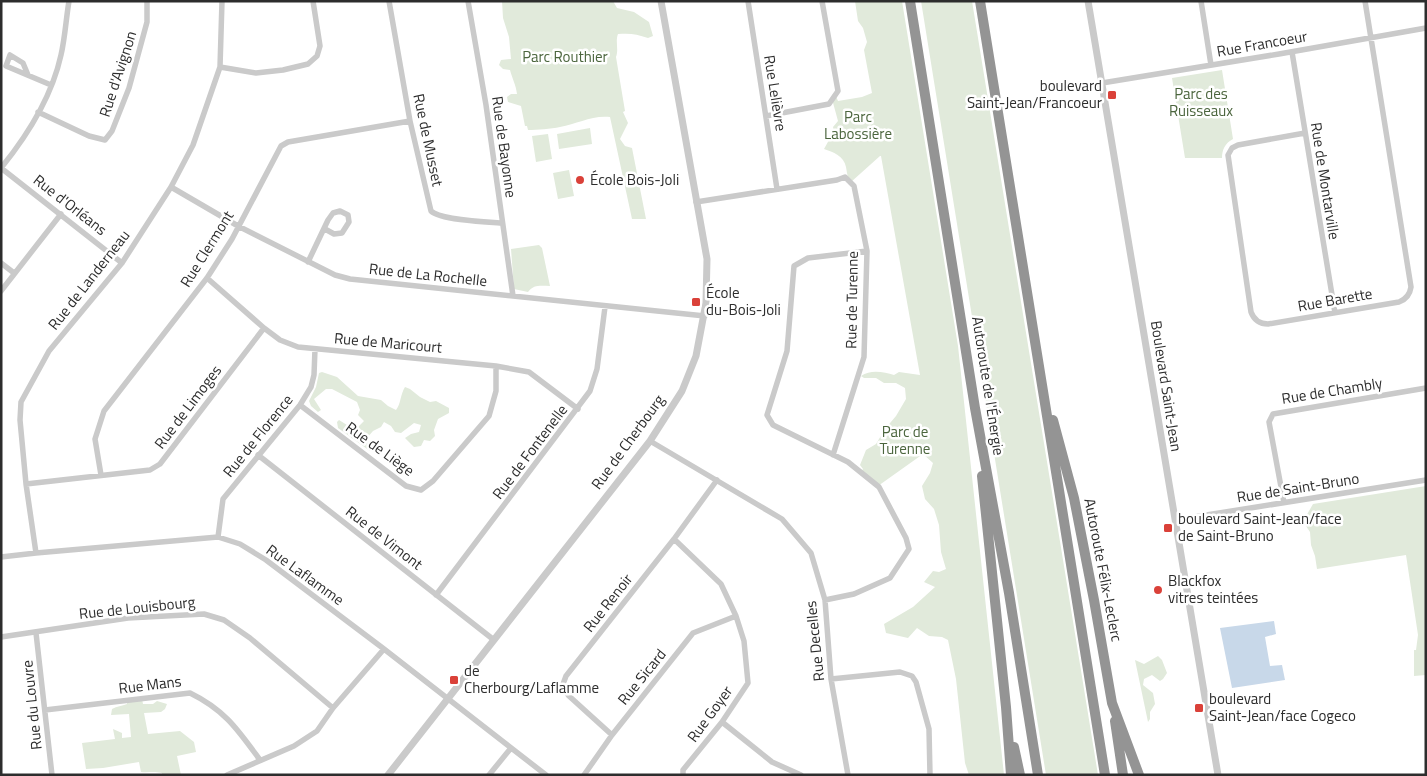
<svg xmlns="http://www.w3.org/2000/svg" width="1427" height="776" font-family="'Titillium Web',sans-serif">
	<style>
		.green { fill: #e1eadb }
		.water { fill: #c8d8e9 }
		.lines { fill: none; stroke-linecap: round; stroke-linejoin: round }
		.minor { stroke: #cacaca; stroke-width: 5.5 }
		.tertiary { stroke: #cacaca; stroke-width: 7 }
		.motorway { stroke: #949494; stroke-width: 10 }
		.poi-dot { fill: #da4139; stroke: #fff; stroke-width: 2 }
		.labels { text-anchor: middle; stroke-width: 5; stroke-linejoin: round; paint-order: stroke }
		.street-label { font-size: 15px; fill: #2d2d2d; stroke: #fff }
		.park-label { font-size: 15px; fill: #4b653d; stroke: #fff }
		.poi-label { font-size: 15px; fill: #2d2d2d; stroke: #fff; text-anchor: start }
	</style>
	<rect width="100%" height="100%" fill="#fff"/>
	<path class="green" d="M502 1H613L617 8 634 12 649 22 653 36 648 38C637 34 630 33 618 34 615 42 619 49 616 57L625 111 623 112 628 123 620 139 625 146 632 148 646 219H632L610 117C592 115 577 124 560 127 551 129 537 130 528 130L527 126H525L521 106 508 102 507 97 511 94H517C516 85 512 78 510 70L503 69 499 65 501 60 511 59 509 37 503 18Z
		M855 1H902L958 346 1004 775H969L965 763 956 679 948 640 942 637 929 636 917 628 908 638 886 633 884 624 913 607 935 587 924 582 933 571 939 572 946 569 941 552 939 525 934 509 925 499 922 486 930 473 933 463 923 454 878 486 861 472 863 469 860 465 866 450 876 444 885 429 896 416 906 399 905 388 896 383H884L876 378H864L861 376C871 369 884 372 894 375L899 372 920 375 881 156H880L851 182C847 177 847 172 846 167 844 156 833 152 824 149L834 131 833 127 838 121 832 99 835 94 838 101 862 97 872 93 864 50 867 42 863 28 858 21Z
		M921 1H972L1098 775H1046Z
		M1222 70 1233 139C1225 143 1222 150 1222 158H1185L1172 78Z
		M590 128 592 144 559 149 557 134Z
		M548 134 552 159 536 162 532 136Z
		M569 170 574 196 558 199 553 173Z
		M539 245 542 248 550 286C541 286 534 284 528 292L514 289 511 249Z
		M322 372 337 377 358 396 381 400 388 406 396 410C401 404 400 395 405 387L410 389 420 397 430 402 436 401 449 408V413L438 419 434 430 435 436 430 441 424 440 421 446 414 447 405 438 411 434 419 432 421 425 414 423 401 433 395 432 391 426 384 422 381 427 373 431 366 439 375 446 370 451 338 428 337 422 339 420 355 430 364 421 358 415 360 410 357 402 332 389H326L314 399 321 410 318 412 311 406 309 401 316 387 319 373Z
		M1426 486V675L1414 676V650H1416L1418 635 1406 555 1317 569 1315 556 1311 545 1310 532 1304 523 1305 518 1313 504Z
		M1158 656 1162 660 1167 673 1163 679 1160 681 1152 675 1144 679 1143 685 1153 693 1155 704 1150 712V719L1148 722 1135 660 1144 664Z
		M142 699 143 704H153L157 701 167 704 165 709 161 712 144 713 148 734 180 731 194 742 196 752 177 756 181 775H162V773C152 771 149 773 141 772L139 762 103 768 86 769 82 743 115 739 113 729 122 733V738L131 737 129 714 111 715 112 709C117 706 122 706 127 704V701Z"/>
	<path class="water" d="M1274 621 1276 634 1265 637 1270 666 1282 665 1285 680 1232 688 1220 628Z"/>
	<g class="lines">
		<path class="minor" d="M389 1 410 121 431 211C440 220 487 222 502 223
			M468 1 486 105 513 296
			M748 1 777 189
			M1201 1 1211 65
			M1292 52 1335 313
			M220 67 256 73 283 70 308 64 317 56 320 46 313 1
			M28 75 23 63 10 55 6 66 51 85
			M1102 83 1279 54 1426 28
			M38 112 89 136 105 140 112 131 129 88 147 22V1
			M766 116 829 104 838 91 822 1
			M1305 133 1238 145 1232 148 1228 155 1251 312C1254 320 1259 324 1268 324L1399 302C1407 299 1410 294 1411 287L1365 1
			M1 168C27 136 52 96 61 55 65 38 66 19 69 1
			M1 168 122 263
			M171 187 238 226 335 275 350 279 705 316
			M696 202 837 180 845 177 854 186 867 251 864 357 833 455
			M308 262 328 220 333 213 340 211 348 215 349 222 342 233 334 234 325 229
			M1 263 14 273
			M207 278 264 328 280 340 298 347 496 366 529 372 578 409
			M1 291 61 214
			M300 405 406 486 421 490 433 481 489 416 496 391V366
			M650 441 782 519 811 553 825 600 831 679 848 775
			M258 455 494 640
			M101 475 95 439 104 411 207 278 232 239 281 146 288 142 410 121
			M26 484 150 470 160 464 264 328
			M1284 503 1269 422 1273 414 1426 388
			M1175 520 1426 480
			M218 537 223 499 300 405 311 387 314 375 315 349
			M674 539 721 584 736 616 744 641 748 683 722 722 683 770V775
			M36 553 26 484 20 420 21 402 49 351 122 263 171 187 193 145 220 67 222 1
			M1 557 36 553 218 537 240 544 266 560 384 649 546 775
			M436 595 590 391 597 369 605 307
			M825 600 854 594 890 578 909 549 906 538 879 487 848 462 773 425 767 415 787 351 794 266 808 258 867 251
			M36 633 52 775
			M1 637 128 618 204 614 224 620 250 638 333 708
			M831 679 900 672 912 676 916 682 929 729 930 775
			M45 710 190 693C225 710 238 730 260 760
			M722 722 772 762 801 775
			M612 735 569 696 562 687 566 676 674 539 717 480
			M227 775 294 746 317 731 333 708 384 649
			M489 775 511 748
			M584 775 612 735 693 633 736 616"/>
		<path class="tertiary" d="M1088 1 1218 775
			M388 775 650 441 682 391 696 356 706 303 707 259 661 1"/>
		<path class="motorway" d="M910 1 975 408 1009 593 1038 775
			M980 1 1105 775
			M1053 420 1074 498 1094 600 1112 703 1139 775
			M982 476 1006 707 1011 775
			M1115 721 1123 775
			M1014 747 1020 775"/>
	</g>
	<g class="poi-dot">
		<rect x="1107" y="90" width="10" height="10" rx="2.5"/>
		<circle cx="580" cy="180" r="5"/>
		<rect x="691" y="297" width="10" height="10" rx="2.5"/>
		<rect x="1163" y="523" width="10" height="10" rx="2.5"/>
		<circle cx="1158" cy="590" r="5"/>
		<rect x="449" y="675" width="10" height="10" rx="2.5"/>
		<rect x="1194" y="703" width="10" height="10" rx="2.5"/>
	</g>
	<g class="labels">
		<g class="street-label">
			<text transform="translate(1262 44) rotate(-10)" y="5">Rue Francoeur</text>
			<text transform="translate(118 74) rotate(-72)" y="5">Rue d'Avignon</text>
			<text transform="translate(775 93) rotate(81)" y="5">Rue Lelièvre</text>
			<text transform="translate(428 140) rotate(78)" y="5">Rue de Musset</text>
			<text transform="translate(504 147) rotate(82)" y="5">Rue de Bayonne</text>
			<text transform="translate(1325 181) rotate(81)" y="5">Rue de Montarville</text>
			<text transform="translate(70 205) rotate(38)" y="5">Rue d'Orléans</text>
			<text transform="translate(207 249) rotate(-58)" y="5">Rue Clermont</text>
			<text transform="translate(428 275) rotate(6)" y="5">Rue de La Rochelle</text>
			<text transform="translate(89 280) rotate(-52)" y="5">Rue de Landerneau</text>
			<text transform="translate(852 300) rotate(-89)" y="5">Rue de Turenne</text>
			<text transform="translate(1335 300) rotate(-10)" y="5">Rue Barette</text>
			<text transform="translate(388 343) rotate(5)" y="5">Rue de Maricourt</text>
			<text transform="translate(988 386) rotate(81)" y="5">Autoroute de l'Énergie</text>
			<text transform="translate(1166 386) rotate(81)" y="5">Boulevard Saint-Jean</text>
			<text transform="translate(1332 391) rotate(-9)" y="5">Rue de Chambly</text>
			<text transform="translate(188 407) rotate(-53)" y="5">Rue de Limoges</text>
			<text transform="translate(258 436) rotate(-51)" y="5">Rue de Florence</text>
			<text transform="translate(628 442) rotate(-54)" y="5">Rue de Cherbourg</text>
			<text transform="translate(380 449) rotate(36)" y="5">Rue de Liège</text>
			<text transform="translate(530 452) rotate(-53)" y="5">Rue de Fontenelle</text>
			<text transform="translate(1298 488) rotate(-9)" y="5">Rue de Saint-Bruno</text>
			<text transform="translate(384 538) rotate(38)" y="5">Rue de Vimont</text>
			<text transform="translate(1103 570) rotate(79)" y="5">Autoroute Félix-Leclerc</text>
			<text transform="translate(305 575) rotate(36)" y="5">Rue Laflamme</text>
			<text transform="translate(608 603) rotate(-52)" y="5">Rue Renoir</text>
			<text transform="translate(137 608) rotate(-6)" y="5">Rue de Louisbourg</text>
			<text transform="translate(815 641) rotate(-96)" y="5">Rue Decelles</text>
			<text transform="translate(642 677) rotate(-51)" y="5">Rue Sicard</text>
			<text transform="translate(150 685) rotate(-7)" y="5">Rue Mans</text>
			<text transform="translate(32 705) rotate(-96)" y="5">Rue du Louvre</text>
			<text transform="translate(710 714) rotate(-54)" y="5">Rue Goyer</text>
		</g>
		<g class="park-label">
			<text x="565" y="62">Parc Routhier</text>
			<text x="1201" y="99">Parc des<tspan x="1201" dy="17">Ruisseaux</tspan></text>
			<text x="858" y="122">Parc<tspan x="858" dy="17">Labossière</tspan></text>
			<text x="905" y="437">Parc de<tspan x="905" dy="17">Turenne</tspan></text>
		</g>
		<g class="poi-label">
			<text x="1102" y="91" text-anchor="end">boulevard<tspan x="1102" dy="17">Saint-Jean/Francoeur</tspan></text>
			<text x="590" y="185">École Bois-Joli</text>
			<text x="706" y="298">École<tspan x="706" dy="17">du-Bois-Joli</tspan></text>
			<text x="1178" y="524">boulevard Saint-Jean/face<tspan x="1178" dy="17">de Saint-Bruno</tspan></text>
			<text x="1168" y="586">Blackfox<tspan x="1168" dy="17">vitres teintées</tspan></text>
			<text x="464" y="676">de<tspan x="464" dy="17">Cherbourg/Laflamme</tspan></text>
			<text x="1209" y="704">boulevard<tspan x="1209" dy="17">Saint-Jean/face Cogeco</tspan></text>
		</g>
	</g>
	<rect width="1427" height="776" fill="none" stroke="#2d2d2d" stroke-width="5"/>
</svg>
